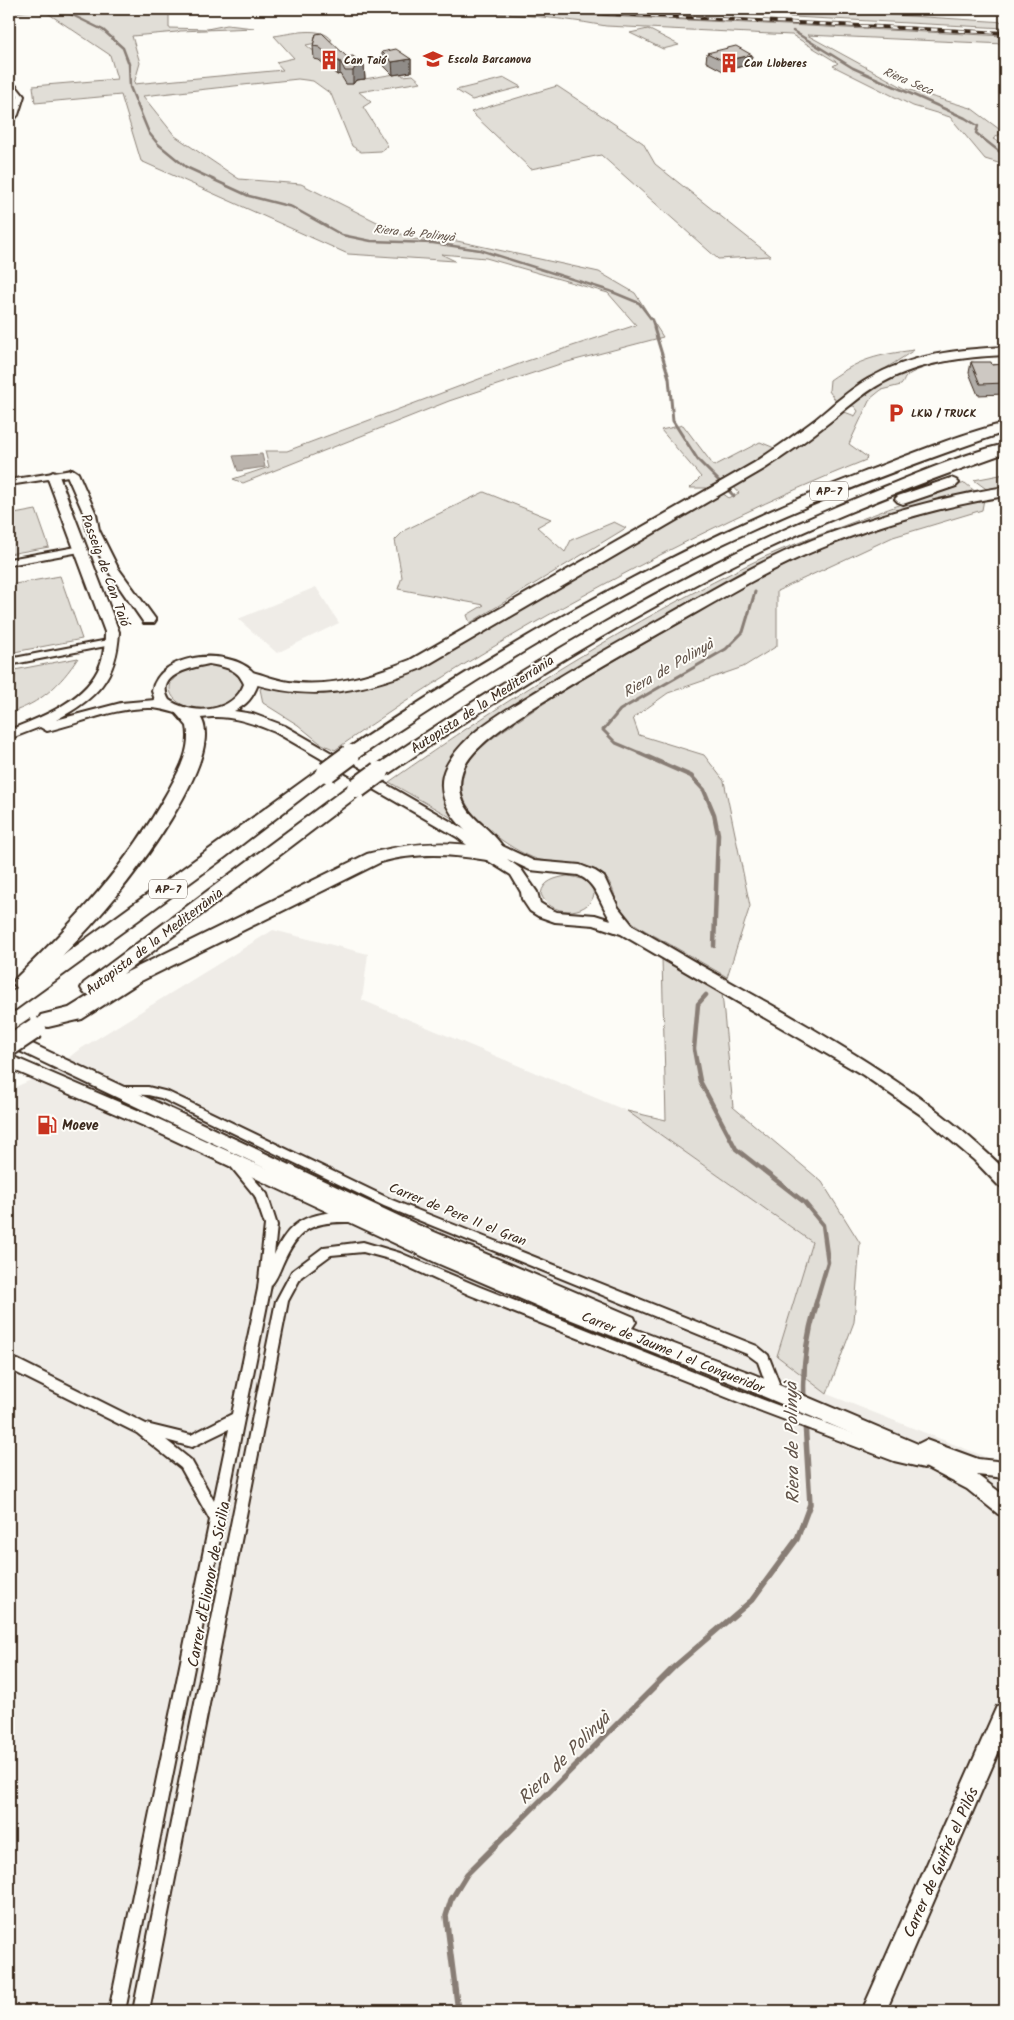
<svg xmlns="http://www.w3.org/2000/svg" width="1014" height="2020" font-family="Kalam,sans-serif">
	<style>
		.built { fill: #efece7 }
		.green { fill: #e1ded7; stroke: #8e847a }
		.water { fill: #bbb4ad; stroke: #887d74 }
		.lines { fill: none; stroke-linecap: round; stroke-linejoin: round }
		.stream-far3 { stroke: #887d74; stroke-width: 2.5 }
		.stream-far2 { stroke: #887d74; stroke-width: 3 }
		.stream-far1 { stroke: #887d74; stroke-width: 4.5 }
		.stream { stroke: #887d74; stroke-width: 5.5 }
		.street-casing { stroke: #3b2a1e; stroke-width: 4 }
		.secondary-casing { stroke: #3b2a1e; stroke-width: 4 }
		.highway-casing { stroke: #3b2a1e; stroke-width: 4 }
		.street { fill: #fdfcf7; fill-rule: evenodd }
		.secondary { fill: #fdfcf7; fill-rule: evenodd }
		.highway { fill: #fdfcf7; fill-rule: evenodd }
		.rail-casing { stroke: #3b2a1e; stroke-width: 4 }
		.rail { stroke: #fdfcf7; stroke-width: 2.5; stroke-dasharray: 7; stroke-linecap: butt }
		.highway-bridge-casing { stroke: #3b2a1e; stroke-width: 24; stroke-linecap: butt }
		.highway-bridge { stroke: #fdfcf7; stroke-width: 20 }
		.wall { fill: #b0aca7; stroke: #3b2a1e }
		.shaded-wall { fill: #908c88; stroke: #3b2a1e }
		.building { fill: #cdc8c2; stroke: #3b2a1e }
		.labels { text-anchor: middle; stroke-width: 4; stroke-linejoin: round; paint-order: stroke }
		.far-poi-label { font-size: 11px; font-weight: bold; fill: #3b2a1e; stroke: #fdfcf7; text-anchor: start }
		.far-water-label { font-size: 12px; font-style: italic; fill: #615349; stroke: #fdfcf7 }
		.shield { fill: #fdfcf7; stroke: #75695f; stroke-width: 1 }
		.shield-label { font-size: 12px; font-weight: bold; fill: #3b2a1e }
		.street-label { font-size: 14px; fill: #3b2a1e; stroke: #fdfcf7 }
		.poi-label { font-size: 14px; font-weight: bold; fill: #3b2a1e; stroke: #fdfcf7; text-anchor: start }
		.water-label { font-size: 15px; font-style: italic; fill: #615349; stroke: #fdfcf7 }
		.near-street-label { font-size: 16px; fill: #3b2a1e; stroke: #fdfcf7 }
		.near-water-label { font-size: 18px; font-style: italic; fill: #615349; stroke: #fdfcf7 }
	</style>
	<rect width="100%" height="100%" fill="#fdfcf7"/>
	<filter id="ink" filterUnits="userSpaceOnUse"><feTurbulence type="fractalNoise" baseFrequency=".02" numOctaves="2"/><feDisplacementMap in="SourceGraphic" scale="10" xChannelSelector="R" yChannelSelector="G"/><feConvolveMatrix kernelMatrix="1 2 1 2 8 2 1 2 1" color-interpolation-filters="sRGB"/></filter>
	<g filter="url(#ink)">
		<path class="built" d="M316 587 339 623 277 653 238 619Z
			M273 930 368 954 362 1000 627 1111 812 1242 777 1356 827 1394 981 1455 1005 1469V2011H9V1090L55 1069 77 1051Z"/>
		<path class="green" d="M9 9H169V28L207 29 227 25 254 28 180 31 177 32 132 36 140 63 134 84 283 70 276 62 294 58 274 36C290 34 321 25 332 40L306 45 312 50H315L319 60 324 64H328L344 73 346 84H353L352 81 401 73 403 76 413 75 421 82 359 92 371 102 363 107 388 146 381 151 361 152 352 146 331 94 313 81 298 79 143 96 175 136 239 179 301 184 411 239 457 241 599 272 635 293 663 337 560 364 449 401 243 483 233 479 269 467 265 451H287L527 361 636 325 608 293 486 258 441 254 455 261 348 254 141 161 121 95 35 103 33 86 117 79 110 55 43 10 9 13Z
			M394 9H469L1005 36V44L807 35 906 89 971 108 1003 132 993 139 1005 145V165L985 159 950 117 913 106 833 66 838 63 792 35 606 26C548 15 490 13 431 10L427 12Z
			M639 9H798L1005 22V28Z
			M648 29 679 45 663 49 630 33Z
			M505 78 521 87 472 100 456 90Z
			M557 86 643 143 655 164 771 256 718 259 601 155 531 169 471 112Z
			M914 350C888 368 861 382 836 401L829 391 830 380C861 358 878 355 914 350Z
			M1005 353V356C986 356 917 363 905 378 904 380 903 383 901 385L881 390 870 399 849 444 867 457 866 460C775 496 689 539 603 585 510 635 420 689 335 750L320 743 298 725 263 703 260 689 263 687C319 702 377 686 429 663L706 502 722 493 729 498 739 493 733 486 842 411 855 416 858 411 854 406H848C860 397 872 386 885 378 917 360 969 355 1005 353Z
			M683 425 714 466 760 442 777 449 735 474 707 488H690L701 477 661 430Z
			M1005 474V488L989 491 974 480Z
			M965 483 977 493 904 511 712 593 452 759 459 822 389 782C508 698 631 621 762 558 789 546 816 536 843 526 883 511 924 495 965 483Z
			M484 492 551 519 537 527 565 552 571 540 614 522 626 528 470 623 467 615 484 605 398 589 402 577 395 540 405 530Z
			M984 499 982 510 893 537 777 591V646L743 667 668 693 633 718 639 735 704 755 724 781 750 906 727 977C706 965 685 953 664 941 652 934 638 928 628 918 612 904 617 882 598 871 580 860 562 866 543 861 517 855 465 819 462 791 461 781 464 768 470 760 484 742 504 730 522 718 560 692 598 670 637 648 697 614 756 576 819 550 872 527 928 513 984 499Z
			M36 510 49 547 9 554V515Z
			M60 576 82 639 9 653V585Z
			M78 658C60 685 41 703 9 713V671Z
			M204 665C220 665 239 667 244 685 242 689 240 696 237 699 235 701 230 702 227 704 182 725 137 679 204 665Z
			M567 876C580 877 592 881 594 895 587 917 549 916 541 894 543 881 555 878 567 876Z
			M662 958 722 993 733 1107 822 1182 860 1243 854 1322 827 1394 777 1356 812 1242 627 1111 666 1120Z"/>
		<path class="water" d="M262 454 265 467 238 471 233 456Z"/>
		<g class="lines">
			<path class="stream-far3" d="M60 9 103 30 123 48 129 64 130 87 149 133 158 144 186 167 249 196 292 207 342 235 371 241 433 243 480 250 610 291 639 303 652 320 655 329
				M758 9 760 11
				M793 31 853 68 965 118 978 126 976 133 1005 156"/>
			<path class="stream-far2" d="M654 328 669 378 673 421 698 460 734 496
				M642 754 616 743 603 730 620 710 726 649 743 632 755 592"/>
			<path class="stream-far1" d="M639 753 691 776 704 790 714 814 718 834 714 946
				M706 995 698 1004 694 1049 700 1081 736 1149 804 1202 823 1225 828 1262 815 1306"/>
			<path class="stream" d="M804 1400C802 1367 807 1336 816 1305
				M458 2011 446 1916 451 1900 467 1874 675 1666 752 1600 797 1539 810 1504 805 1422"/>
			<defs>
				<path id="street" d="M9 83 16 86 24 96 18 115 9 125V119L18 96 9 87Z
					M72 470 76 473 75 475 9 485V480Z
					M82 546 86 549 85 551 9 565V559Z
					M113 639 116 640V644L9 665V659Z
					M120 1087H148L168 1092 392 1200 757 1346 768 1355 779 1383 777 1387 772 1388 767 1387 758 1362 747 1354 384 1206 161 1098 148 1095 116 1094 114 1091 116 1088Z
					M234 1159 238 1160 267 1194 277 1225 274 1255C286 1229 298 1217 327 1213 335 1211 346 1211 354 1214L356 1217 354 1220 350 1222C311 1221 298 1229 282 1265 279 1272 276 1280 271 1285L125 2011H109L210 1520 181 1468 137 1433 9 1369V1359L18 1360 146 1424 191 1435 232 1414 258 1289 265 1225 255 1196 228 1163 230 1160ZM229 1429 214 1501 191 1460 166 1440 192 1447Z
					M363 1242 400 1253 480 1287 761 1399 900 1451 929 1458 931 1462 929 1466 924 1468 894 1461 751 1407 470 1295 393 1260 363 1252 331 1255 301 1277 288 1301 149 2011H133L276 1301 292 1271 324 1247Z"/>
				<path id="secondary" d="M72 469 78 473 96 514 99 530 118 568 156 620 154 623H144L106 568 87 530 84 514 66 473Z
					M53 472 59 476 119 632C117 678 96 699 56 720L121 703 155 700 152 691C160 652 226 648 251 670 255 673 256 679 258 684 253 697 247 705 234 711L253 714 285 726 467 831 491 849 493 846 498 844 534 861 580 865 595 871 604 877 618 907 633 926C678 952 722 978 768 1003 852 1051 936 1101 1005 1170V1188L999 1186 974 1160 921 1115 863 1075 621 934 594 925 555 922 538 916 530 911 522 899 521 892 511 875 482 857 457 837 275 732C255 724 234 716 212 717 208 717 204 718 200 718 183 717 168 709 152 708 115 707 82 723 47 731L40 727 9 739V730C40 718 82 702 98 670 104 658 105 645 105 632L47 476ZM209 664C224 667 238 668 244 684 233 713 192 716 169 700 154 675 193 667 209 664ZM507 859 530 870 578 875C597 883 600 904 611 920L595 915 557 912 548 908 540 903 537 892 521 869Z
					M9 1033 418 1225 634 1317 636 1322 632 1328 753 1374 918 1444 926 1440 978 1459 1005 1462V1478L977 1475 1005 1496V1517L998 1514 967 1489 898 1453 739 1386 549 1311 437 1263 144 1126 9 1068V1055L156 1118 267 1169 9 1046Z
					M1005 1703V1737L886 2011H862L997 1706Z"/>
				<path id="highway" d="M1005 347V355C963 357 920 362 882 383 862 394 845 410 827 424 807 440 786 455 764 469L422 668C358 693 308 703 242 680L240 676 242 672 248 671C262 674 275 680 289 682 331 688 372 675 410 660L754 463C775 449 796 434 816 419 833 405 849 390 868 379 909 355 958 349 1005 347Z
					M1005 423V432C920 461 837 492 755 529 615 592 484 673 356 759L350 760 344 759 341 755 344 751C508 642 678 544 862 473 909 455 957 435 1005 423Z
					M1005 444V453C923 482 842 513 764 550 631 614 507 692 385 776L379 777 373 776 370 772 373 768C529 662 691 565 867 494 911 476 959 455 1005 444Z
					M951 478 956 480 959 483 956 486 903 504 898 502 895 499 898 496Z
					M1005 487V496C943 506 883 523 824 547 766 570 714 603 660 633 623 654 586 675 549 698 528 711 506 724 487 740 476 750 464 761 461 776 454 814 487 822 503 847L501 851 495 853 494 858 487 860C451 854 416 852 381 862L141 981 82 1019 48 1027 41 1025 38 1020 41 1015 69 1008 90 995 84 993 81 988 84 983 351 784 357 782 363 784 366 788 363 792 123 974 367 854C407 843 443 840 483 847 463 829 436 806 443 775 447 759 462 744 474 733 493 717 516 704 537 691 573 668 611 647 648 626 702 596 755 563 812 540 874 516 939 497 1005 487Z
					M184 707C251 723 138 869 118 894 100 916 81 937 61 957L321 768 327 767 333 768 336 772 224 858 16 1009 9 1011V994L17 988 13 983 16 978C74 922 128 864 167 793 178 773 192 750 187 726L175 712 178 708Z"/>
			</defs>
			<use href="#street" class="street-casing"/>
			<use href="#secondary" class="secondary-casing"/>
			<use href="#highway" class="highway-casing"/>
			<use href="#street" class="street"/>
			<use href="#secondary" class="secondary"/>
			<use href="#highway" class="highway"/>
			<defs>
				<path id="rail" d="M511 9 1005 33"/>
			</defs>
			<use href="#rail" class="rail-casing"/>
			<use href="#rail" class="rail"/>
			<defs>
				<path id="highway-bridge" d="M327 772 350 755
					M357 788 379 772
					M9 1046 36 1028"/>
			</defs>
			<use href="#highway-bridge" class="highway-bridge-casing"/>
			<use href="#highway-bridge" class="highway-bridge"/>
		</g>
		<path class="wall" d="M316 34 347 57 364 66 365 79 356 80 353 84H346L340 74 337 75 319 60 314 59 313 46Z
			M382 52 411 59V72L393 75 382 64Z
			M707 53 752 55 751 64 723 71 706 62Z
			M971 362 992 365 1005 364V394L978 395 969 373Z"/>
		<path class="shaded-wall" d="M752 55 751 64 723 71 724 61Z
			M411 59V72L393 75 392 62Z
			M336 61H340V74L337 75Z
			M364 66 365 79 356 80 353 84V71L355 67Z"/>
		<path class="building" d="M322 33 347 57 353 56 364 66 355 67 353 71H345L340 61H336L319 47 313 46 316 34Z
			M736 46 752 55 724 61 707 53Z
			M396 49 411 59 392 62 382 52Z
			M971 362H991L992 365 1005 364V383L980 384Z"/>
	</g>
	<defs>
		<symbol id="school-bare" viewBox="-9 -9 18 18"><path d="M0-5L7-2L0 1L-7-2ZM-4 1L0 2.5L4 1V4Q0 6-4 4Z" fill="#c8321e" stroke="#fdfcf7" stroke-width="2.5" paint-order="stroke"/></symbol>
		<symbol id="building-bare" viewBox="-9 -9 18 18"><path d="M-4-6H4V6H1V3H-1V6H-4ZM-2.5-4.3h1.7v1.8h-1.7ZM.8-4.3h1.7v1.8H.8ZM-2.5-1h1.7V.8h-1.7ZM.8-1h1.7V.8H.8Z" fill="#c8321e" stroke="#fdfcf7" stroke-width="2.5" paint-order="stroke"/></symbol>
		<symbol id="parking-bare" viewBox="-9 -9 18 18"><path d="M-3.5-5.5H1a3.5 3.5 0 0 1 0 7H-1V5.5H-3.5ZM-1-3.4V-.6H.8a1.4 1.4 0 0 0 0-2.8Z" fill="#c8321e" stroke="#fdfcf7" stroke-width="2.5" paint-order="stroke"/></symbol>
		<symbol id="fuel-bare" viewBox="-9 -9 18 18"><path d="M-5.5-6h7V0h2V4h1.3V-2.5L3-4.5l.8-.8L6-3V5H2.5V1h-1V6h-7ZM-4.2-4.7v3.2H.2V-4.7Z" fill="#c8321e" stroke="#fdfcf7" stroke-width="2.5" paint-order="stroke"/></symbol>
	</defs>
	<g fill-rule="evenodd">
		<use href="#school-bare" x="419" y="45" width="28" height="28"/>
		<use href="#building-bare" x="315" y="46" width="28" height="28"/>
		<use href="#building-bare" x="715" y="49" width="28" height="28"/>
		<use href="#parking-bare" x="882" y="399" width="28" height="28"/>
		<use href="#fuel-bare" x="33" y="1111" width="28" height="28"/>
	</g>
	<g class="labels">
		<g class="far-poi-label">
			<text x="448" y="63">Escola Barcanova</text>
			<text x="344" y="64">Can Taió</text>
			<text x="744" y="67">Can Lloberes</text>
			<text x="911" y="417">LKW / TRUCK</text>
		</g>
		<g class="far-water-label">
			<text transform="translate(908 81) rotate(23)" y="4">Riera Seca</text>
			<text transform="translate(414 233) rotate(6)" y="4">Riera de Polinyà</text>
		</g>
		<g class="shield">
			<rect x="810" y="481.5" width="38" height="19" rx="4"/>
			<rect x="149" y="879.5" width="38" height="19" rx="4"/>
		</g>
		<g class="shield-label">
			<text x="829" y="495">AP-7</text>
			<text x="168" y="893">AP-7</text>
		</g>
		<g class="street-label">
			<text transform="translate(106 570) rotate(70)" y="5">Passeig de Can Taió</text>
			<text transform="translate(482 704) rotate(-33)" y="5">Autopista de la Mediterrània</text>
			<text transform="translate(154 941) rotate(-37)" y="5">Autopista de la Mediterrània</text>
			<text transform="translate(458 1214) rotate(22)" y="5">Carrer de Pere II el Gran</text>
			<text transform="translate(673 1352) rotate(22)" y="5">Carrer de Jaume I el Conqueridor</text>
		</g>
		<g class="poi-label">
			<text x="62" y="1130">Moeve</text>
		</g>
		<g class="water-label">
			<text transform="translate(668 668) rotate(-30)" y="5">Riera de Polinyà</text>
		</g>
		<g class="near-street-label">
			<text transform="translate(208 1584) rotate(-79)" y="6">Carrer d'Elionor de Sicilia</text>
			<text transform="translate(940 1862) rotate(-66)" y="6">Carrer de Guifré el Pilós</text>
		</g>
		<g class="near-water-label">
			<text transform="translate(792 1443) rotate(-91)" y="6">Riera de Polinyà</text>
			<text transform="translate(564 1758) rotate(-45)" y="6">Riera de Polinyà</text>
		</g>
	</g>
	<rect width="1014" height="2020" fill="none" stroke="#fdfcf7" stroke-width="30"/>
	<rect x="15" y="15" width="984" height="1990" fill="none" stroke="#3b2a1e" stroke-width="2" filter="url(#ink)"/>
</svg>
